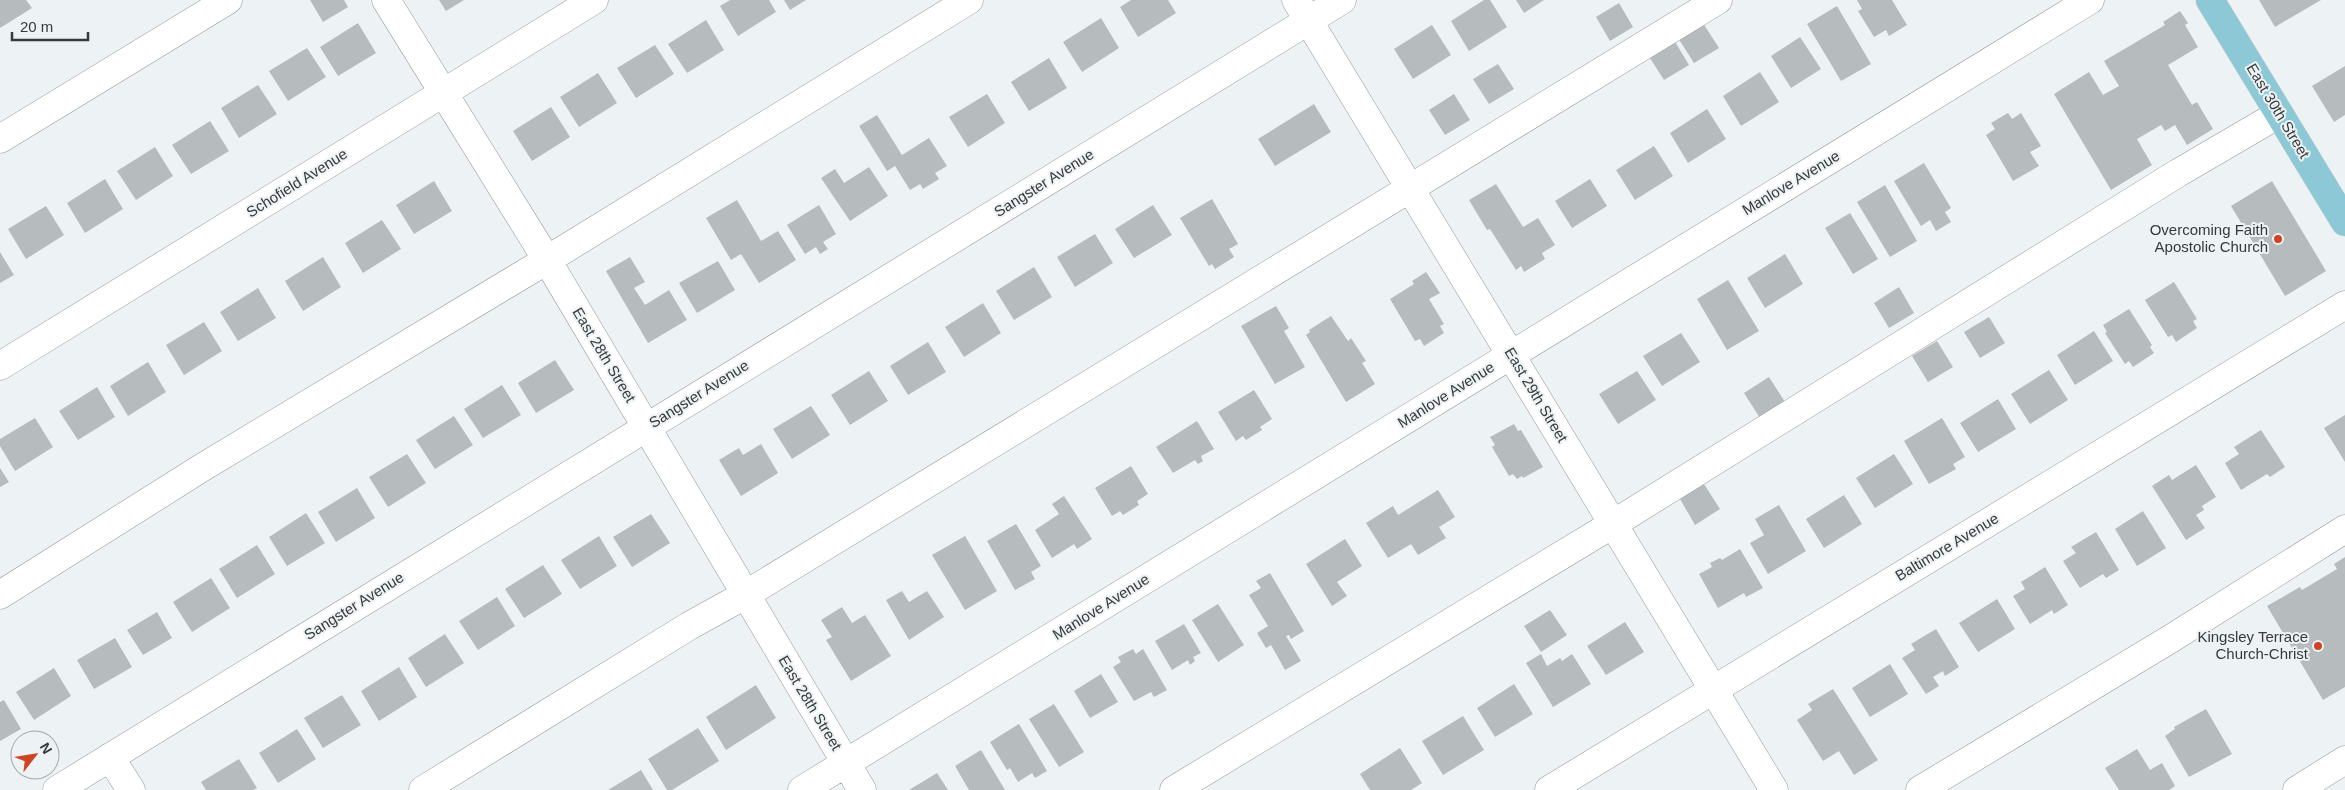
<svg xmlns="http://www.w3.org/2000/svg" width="2345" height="790" font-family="Helvetica,sans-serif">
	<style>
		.building { fill: #b6bcbd }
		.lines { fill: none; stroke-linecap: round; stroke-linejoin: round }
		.minor-casing { stroke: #93999b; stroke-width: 29 }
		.major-casing { stroke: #cfcfd0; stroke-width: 29 }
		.minor { stroke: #fff; stroke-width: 28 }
		.major { stroke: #8cc8d5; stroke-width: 28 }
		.poi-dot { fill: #cd4323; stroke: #edf3f5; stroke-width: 2 }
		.labels { text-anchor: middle; stroke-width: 4; stroke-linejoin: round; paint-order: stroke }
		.street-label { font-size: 15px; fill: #37393a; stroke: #edf3f5 }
		.poi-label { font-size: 15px; fill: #37393a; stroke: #edf3f5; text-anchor: end }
	</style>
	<rect width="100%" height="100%" fill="#edf3f5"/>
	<path class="building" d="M0 0H26L32 8 0 28Z
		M310 0H344L348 7 323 22Z
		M439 0H464L446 11Z
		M730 0H769L776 12 738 36 720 6Z
		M784 0H806L790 10Z
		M1131 0H1168L1176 13 1138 37 1120 7Z
		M1484 0H1490L1507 27 1469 51 1451 21Z
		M1516 0H1544L1524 13Z
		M1857 0H1892L1907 25 1889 36 1886 30 1874 37 1858 11 1862 9Z
		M2259 0H2321L2275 27Z
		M1619 3 1633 27 1610 41 1596 17Z
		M1837 6 1871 64 1841 81 1807 24Z
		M2180 11 2188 23 2185 25 2198 47 2168 65 2192 105 2197 102 2213 129 2187 145 2175 125 2165 131 2161 125 2137 139 2152 165 2111 190 2054 94 2089 72 2103 95 2119 86 2104 61 2165 25 2163 22Z
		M1101 18 1119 48 1082 72 1063 42Z
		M706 20 724 50 687 73 668 44Z
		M358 23 376 53 338 76 320 47Z
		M1703 23 1719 48 1694 63 1678 38Z
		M1432 25 1451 55 1413 79 1394 49Z
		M1800 37 1821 69 1791 88 1771 56Z
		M1674 40 1689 65 1664 80 1648 55Z
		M655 45 674 74 636 98 617 68Z
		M307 48 326 77 288 101 269 71Z
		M1049 58 1067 88 1029 111 1011 82Z
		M1498 64 1514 89 1489 104 1473 79Z
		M2345 66V115L2334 122 2312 86Z
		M1760 72 1779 102 1741 126 1723 96Z
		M598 73 617 103 579 127 560 97Z
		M258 85 277 114 239 138 221 108Z
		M987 94 1005 123 968 147 949 117Z
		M1454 94 1470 120 1445 135 1429 110Z
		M1314 104 1331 132 1275 166 1258 139Z
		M551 107 570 137 532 161 513 131Z
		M1707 109 1726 139 1688 163 1670 133Z
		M2008 113 2012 119 2021 113 2041 146 2030 152 2039 166 2013 181 1986 135 1995 129 1991 123Z
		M877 115 902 155 929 138 947 166 935 173 939 179 923 189 920 184 910 190 895 166 887 171 859 126Z
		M210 121 229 151 191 174 172 145Z
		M1654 146 1673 176 1635 200 1616 170Z
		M155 147 173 176 136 200 117 171Z
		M1924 163 1951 208 1945 212 1951 222 1936 231 1930 220 1921 226 1894 181Z
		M869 167 888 196 850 221 821 178 835 169 844 183Z
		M105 179 123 209 85 233 67 203Z
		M1590 179 1607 206 1572 228 1555 201Z
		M434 181 452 211 414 234 396 205Z
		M2272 181 2326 271 2285 296 2231 206Z
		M1496 184 1523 227 1538 218 1555 245 1542 253 1545 259 1524 272 1521 266 1516 270 1490 229 1487 230 1469 200Z
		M1885 185 1917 241 1890 257 1857 202Z
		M1212 199 1238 244 1229 249 1234 257 1215 269 1212 264 1209 266 1180 218Z
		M737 200 761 241 778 231 796 260 759 283 741 254 731 260 706 218Z
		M819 205 836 234 823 242 828 249 820 254 816 247 805 254 787 225Z
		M1153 205 1172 235 1134 258 1115 229Z
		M46 206 64 235 26 259 8 229Z
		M1850 213 1878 259 1853 274 1825 228Z
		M382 220 401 249 363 273 345 243Z
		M1095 234 1113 263 1075 287 1057 257Z
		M0 252 14 275 0 283Z
		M1785 254 1803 284 1765 308 1747 278Z
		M323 257 341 287 303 311 285 281Z
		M630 257 645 282 634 288 645 305 669 290 687 320 648 343 606 271Z
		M718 261 735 290 697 313 679 283Z
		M1034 267 1052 297 1014 320 996 291Z
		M1426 272 1440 293 1429 299 1444 324 1440 326 1444 333 1424 346 1420 339 1415 341 1390 299 1414 284 1412 281Z
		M1728 280 1759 331 1727 350 1697 299Z
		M2174 282 2197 319 2193 321 2197 328 2176 342 2172 335 2168 337 2145 300Z
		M1899 287 1914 313 1889 328 1874 303Z
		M258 288 276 318 238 341 220 312Z
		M983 303 1001 333 964 357 945 327Z
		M1276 306 1289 328 1284 331 1305 367 1275 384 1241 326Z
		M2129 309 2152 345 2150 347 2154 353 2133 367 2129 361 2125 364 2105 333 2107 332 2103 325Z
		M1331 316 1348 341 1351 338 1366 361 1362 363 1375 384 1346 402 1306 335 1310 332 1309 330Z
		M1989 317 2005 343 1980 358 1964 332Z
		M204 322 222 351 184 375 166 345Z
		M2094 331 2113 361 2075 385 2057 355Z
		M1681 333 1700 362 1662 386 1643 356Z
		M1937 341 1953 367 1928 382 1912 356Z
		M928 342 946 372 908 395 890 366Z
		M555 360 574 390 536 413 518 383Z
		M148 362 166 392 128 416 110 386Z
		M2049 370 2068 400 2030 424 2011 394Z
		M869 371 888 401 850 425 831 395Z
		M1637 371 1656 400 1618 424 1599 394Z
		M1769 377 1785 402 1760 418 1744 393Z
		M502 385 521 415 483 438 464 409Z
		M97 387 115 417 78 440 59 411Z
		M1254 390 1272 419 1260 427 1262 430 1246 440 1243 436 1236 441 1218 412Z
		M1998 399 2016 429 1978 452 1960 423Z
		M811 406 830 435 792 459 773 429Z
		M2345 415V462L2324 428Z
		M454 416 473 445 435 469 416 440Z
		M35 418 53 447 15 471 0 446V439Z
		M1942 418 1965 457 1953 464 1956 469 1929 484 1904 441Z
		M1197 421 1214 449 1201 456 1203 461 1198 464 1195 460 1173 473 1156 447Z
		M1514 424 1518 431 1521 430 1543 467 1523 478 1522 476 1517 479 1513 474 1509 476 1492 447 1495 445 1490 437Z
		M2261 430 2285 467 2270 477 2267 474 2241 490 2225 463 2239 454 2234 447Z
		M761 444 778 473 741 496 719 460 739 448 743 455Z
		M407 454 426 483 388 507 369 477Z
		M1894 454 1913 484 1875 508 1856 478Z
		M2196 465 2216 497 2202 506 2204 510 2196 515 2205 528 2186 540 2152 486 2169 475 2172 480Z
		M1131 466 1148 494 1137 501 1139 505 1123 515 1120 511 1112 516 1095 488Z
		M0 468 9 482 0 487Z
		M1704 484 1720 509 1695 525 1680 499Z
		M357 488 375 518 336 542 318 512Z
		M1438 490 1455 517 1439 527 1446 538 1418 555 1411 544 1388 558 1366 523 1393 506 1398 515Z
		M1844 495 1862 524 1824 548 1806 519Z
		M1064 496 1092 539 1077 549 1074 544 1052 558 1035 530 1059 514 1052 504Z
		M1779 505 1806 551 1768 574 1750 543 1764 535 1755 519Z
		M2143 511 2166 548 2137 566 2115 529Z
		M306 513 325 543 287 566 269 537Z
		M651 514 670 543 632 567 613 537Z
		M1016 524 1041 566 1031 572 1035 579 1015 590 987 541Z
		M2096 532 2119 570 2106 578 2103 574 2080 588 2063 561 2076 553 2071 547Z
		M599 536 617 566 580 589 561 560Z
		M965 536 997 591 965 610 932 555Z
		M1345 539 1362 566 1337 582 1347 596 1332 606 1306 564Z
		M257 545 275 574 237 598 219 569Z
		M1740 549 1763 588 1746 597 1744 593 1718 608 1699 574 1712 567 1710 563 1720 558 1722 560Z
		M2345 557V687L2323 700 2267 606 2300 587 2302 590 2337 569 2334 564Z
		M543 565 562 594 524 618 505 589Z
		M2045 567 2068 605 2054 614 2052 610 2030 624 2013 596 2025 589 2021 582Z
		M1270 573 1304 631 1291 639 1289 635 1286 636 1301 661 1285 670 1271 645 1266 648 1257 633 1268 626 1249 595 1261 588 1256 581Z
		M211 578 230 608 192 632 173 602Z
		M902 591 909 602 927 591 944 617 909 640 886 600Z
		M497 597 515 626 478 650 459 621Z
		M1997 599 2015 629 1978 652 1959 623Z
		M1218 604 1244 645 1218 662 1192 620Z
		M842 607 852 623 865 615 891 656 851 681 826 640 832 637 821 620Z
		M1550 610 1567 635 1541 652 1524 626Z
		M157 612 172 638 143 655 127 630Z
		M1625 622 1644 652 1606 675 1587 646Z
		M1184 624 1201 653 1193 657 1195 661 1190 665 1188 660 1172 670 1155 641Z
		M1936 629 1959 667 1945 676 1943 671 1933 677 1939 686 1926 694 1902 658 1915 650 1911 644Z
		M445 634 464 663 426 687 408 658Z
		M115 638 132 667 94 689 77 660Z
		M1133 649 1136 654 1143 649 1167 690 1154 697 1151 692 1134 701 1113 667 1121 662 1118 657Z
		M1541 654 1547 666 1560 658 1562 661 1572 654 1591 684 1553 707 1526 663Z
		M1890 664 1908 694 1870 717 1852 688Z
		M399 667 417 697 379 721 361 691Z
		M54 668 71 696 34 720 16 692Z
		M1101 674 1118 702 1090 718 1074 691Z
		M1514 684 1533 714 1495 737 1477 708Z
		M756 685 776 718 726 750 706 717Z
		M1833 689 1878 760 1854 775 1839 751 1823 761 1797 720 1812 710 1808 704Z
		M342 695 361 725 323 748 304 718Z
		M4 700 21 729 0 741V702Z
		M1054 704 1084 752 1059 767 1029 719Z
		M2206 709 2232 754 2189 777 2165 736 2175 729 2174 727Z
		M1463 716 1484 750 1443 775 1422 741Z
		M1019 724 1047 771 1035 778 1032 773 1018 782 1010 768 1007 770 990 742Z
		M698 728 719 761 672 790H667L648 759Z
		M297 729 316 759 278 783 259 753Z
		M1400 748 1422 783 1411 790H1370L1360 774Z
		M2137 749 2150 770 2162 763 2175 786 2169 790H2119L2105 768Z
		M981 750 1005 790H969L955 766Z
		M239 759 257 788 253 790H206L201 782Z
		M641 770 653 790H608Z
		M937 773 948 790H909Z"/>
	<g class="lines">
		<defs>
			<path id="minor" d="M386 0 547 260 862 790
				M1296 0 1774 790
				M0 139 228 0
				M0 366 594 0
				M0 595 203 467 547 260 969 0
				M110 757 131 790
				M57 790 1342 0
				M423 790 689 626 745 595 1718 0
				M802 790 2090 0
				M1174 790 1613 524 2178 173 2279 114
				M1549 790 2345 305
				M1920 790 2172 638 2345 529
				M2297 790 2345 760"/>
			<path id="major" d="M2210 0 2345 222"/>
		</defs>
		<use href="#minor" class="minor-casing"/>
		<use href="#major" class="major-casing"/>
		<use href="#minor" class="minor"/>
		<use href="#major" class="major"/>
	</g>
	<g class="poi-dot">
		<circle cx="2278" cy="239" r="5"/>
		<circle cx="2318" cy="646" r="5"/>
	</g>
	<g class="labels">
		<g class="street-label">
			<text transform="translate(2278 111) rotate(59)" y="5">East 30th Street</text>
			<text transform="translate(297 183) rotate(-32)" y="5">Schofield Avenue</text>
			<text transform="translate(1044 183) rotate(-32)" y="5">Sangster Avenue</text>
			<text transform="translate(1791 183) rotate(-31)" y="5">Manlove Avenue</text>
			<text transform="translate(604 355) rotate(59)" y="5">East 28th Street</text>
			<text transform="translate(699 394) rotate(-32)" y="5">Sangster Avenue</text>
			<text transform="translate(1446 395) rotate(-32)" y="5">Manlove Avenue</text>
			<text transform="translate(1536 395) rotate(59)" y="5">East 29th Street</text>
			<text transform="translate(1947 547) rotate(-31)" y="5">Baltimore Avenue</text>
			<text transform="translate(354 606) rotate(-32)" y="5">Sangster Avenue</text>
			<text transform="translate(1101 607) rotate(-32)" y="5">Manlove Avenue</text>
			<text transform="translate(810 703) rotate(59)" y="5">East 28th Street</text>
		</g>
		<g class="poi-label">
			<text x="2268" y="235">Overcoming Faith<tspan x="2268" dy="17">Apostolic Church</tspan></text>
			<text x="2308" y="642">Kingsley Terrace<tspan x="2308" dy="17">Church-Christ</tspan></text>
		</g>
	</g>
	<g transform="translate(35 755) rotate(59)"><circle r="24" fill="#edf3f5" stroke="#a4a9aa"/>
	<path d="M0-4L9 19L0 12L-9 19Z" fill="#cd4323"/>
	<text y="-8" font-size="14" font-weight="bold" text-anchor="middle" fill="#37393a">N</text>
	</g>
	<path d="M12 32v8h76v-8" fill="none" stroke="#37393a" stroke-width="2.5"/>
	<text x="20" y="32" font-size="15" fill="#37393a" stroke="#edf3f5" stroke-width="4" paint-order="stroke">20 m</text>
</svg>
